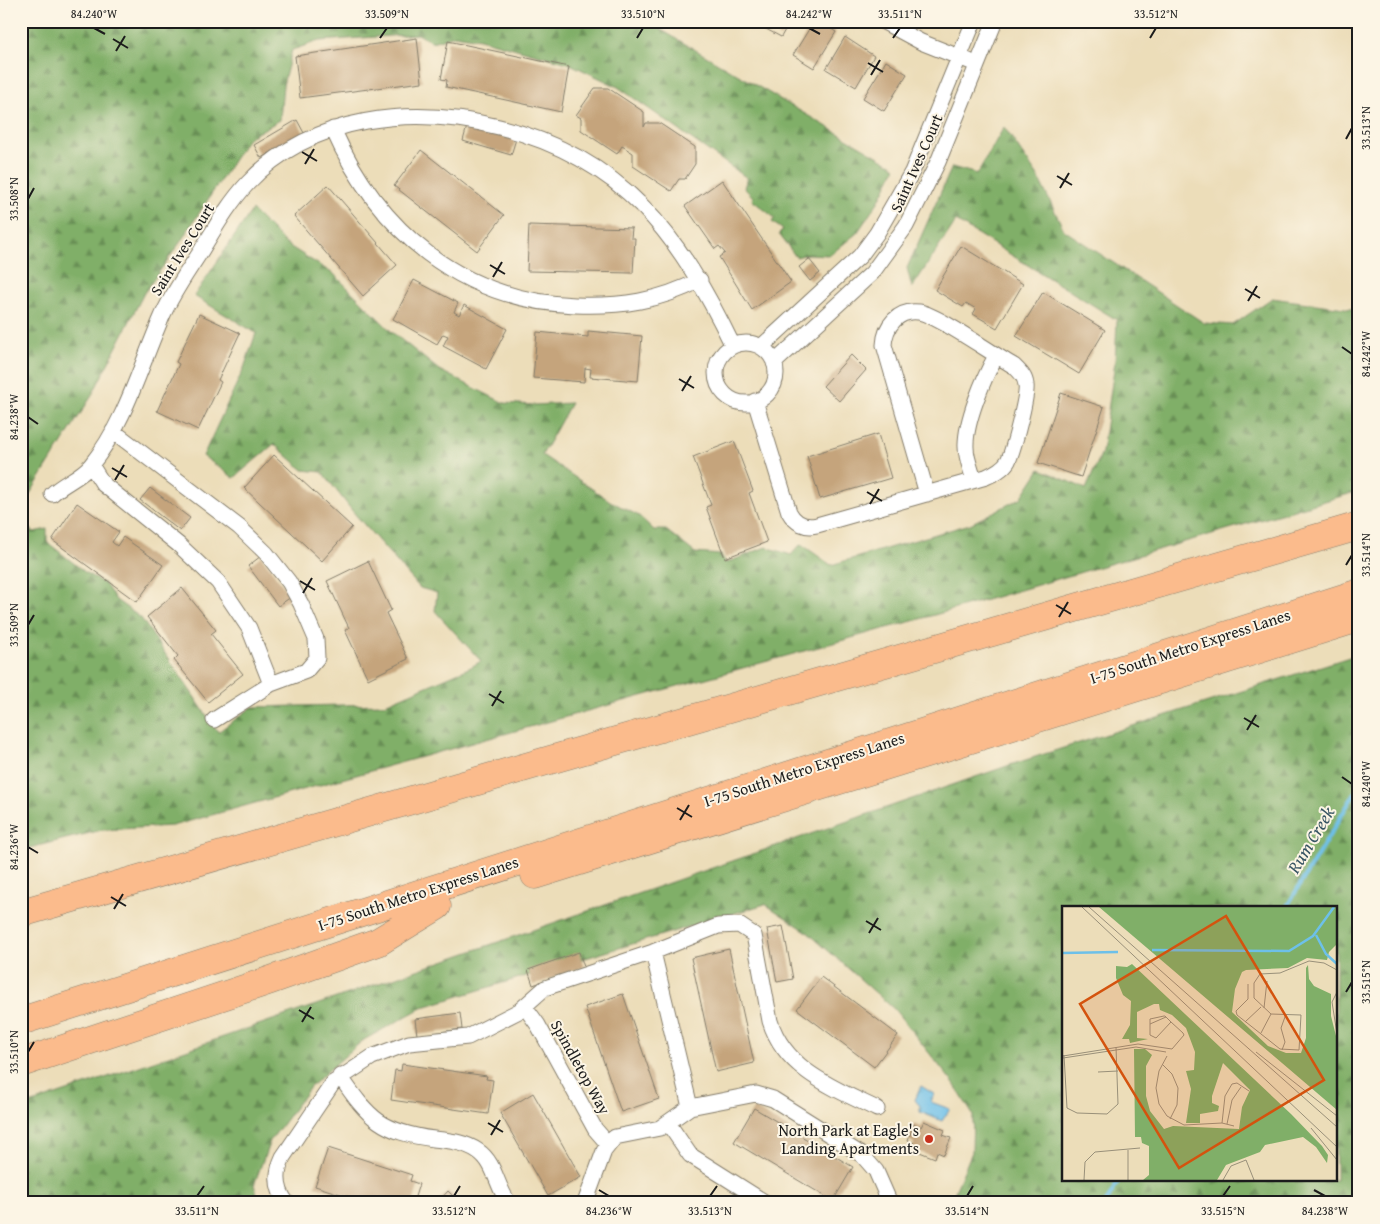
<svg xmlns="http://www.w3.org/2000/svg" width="1380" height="1224" font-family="'Gentium Book Plus',serif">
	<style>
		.forest { fill: url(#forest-firs); stroke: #4e6642; fill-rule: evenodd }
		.water { fill: url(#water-ripples); stroke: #446e82 }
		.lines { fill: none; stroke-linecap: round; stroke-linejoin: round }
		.stream { stroke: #6dc0e9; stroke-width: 4 }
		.building { fill: #c5a47c }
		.minor-casing { stroke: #847c6a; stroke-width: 17 }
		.motorway-casing { stroke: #847c6a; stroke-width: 29 }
		.minor { stroke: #fff; stroke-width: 15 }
		.motorway { stroke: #fbbb8c; stroke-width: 28 }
		.ticks { fill: none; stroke: #1c1c1c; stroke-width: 2 }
		.poi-dot { fill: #c8321e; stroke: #fcf5e5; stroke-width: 2 }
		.labels { text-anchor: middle; stroke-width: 4; stroke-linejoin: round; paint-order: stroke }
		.street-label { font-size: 16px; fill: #1c1c1c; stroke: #fcf5e5 }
		.poi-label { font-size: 16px; fill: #1c1c1c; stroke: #fcf5e5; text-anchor: end }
		.water-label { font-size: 18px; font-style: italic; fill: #385564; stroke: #fcf5e5 }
		.inset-river { fill: none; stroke: #6dc0e9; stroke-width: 2.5 }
		.inset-road { fill: none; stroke: #99907a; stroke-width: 1 }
		.view { fill: #d4530e; fill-opacity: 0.15; stroke: #d4530e; stroke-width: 2.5 }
		.inset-edge { fill: none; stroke: #1c1c1c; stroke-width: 2.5 }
		.neatline { fill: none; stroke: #1c1c1c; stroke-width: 2 }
		.ticks-label { font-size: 12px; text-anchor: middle; fill: #1c1c1c }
	</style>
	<defs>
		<pattern id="forest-firs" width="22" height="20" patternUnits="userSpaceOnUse" patternTransform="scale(1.25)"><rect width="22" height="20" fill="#80af68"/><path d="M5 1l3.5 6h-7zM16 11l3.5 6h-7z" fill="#688e55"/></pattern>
		<pattern id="water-ripples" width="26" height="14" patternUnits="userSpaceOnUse" patternTransform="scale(1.25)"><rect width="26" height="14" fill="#6dc0e9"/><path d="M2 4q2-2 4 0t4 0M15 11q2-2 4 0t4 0" fill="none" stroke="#5ea4c7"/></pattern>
	</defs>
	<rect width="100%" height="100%" fill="#fcf5e5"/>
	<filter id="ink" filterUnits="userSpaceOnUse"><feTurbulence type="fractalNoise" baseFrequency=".02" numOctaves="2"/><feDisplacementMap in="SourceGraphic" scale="10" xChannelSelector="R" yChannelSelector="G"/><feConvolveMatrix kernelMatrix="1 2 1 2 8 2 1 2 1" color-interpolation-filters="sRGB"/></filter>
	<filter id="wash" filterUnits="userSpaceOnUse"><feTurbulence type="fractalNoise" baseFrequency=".0096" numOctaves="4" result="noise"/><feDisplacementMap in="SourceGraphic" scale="20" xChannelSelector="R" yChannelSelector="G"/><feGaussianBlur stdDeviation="1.12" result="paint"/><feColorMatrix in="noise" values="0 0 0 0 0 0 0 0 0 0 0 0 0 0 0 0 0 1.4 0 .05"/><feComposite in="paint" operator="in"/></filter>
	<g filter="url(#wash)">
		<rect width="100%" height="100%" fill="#ecddb9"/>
		<path class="forest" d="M21 21H646L896 167 878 202 857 233 830 255 808 254 796 257 779 234 783 230 772 222 775 218 752 200 753 197 744 188 747 178 618 87 568 63 480 39 455 35 432 42 418 34 319 41 292 50 283 85 280 120 248 138 179 244 144 293 91 397 21 508Z
			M1004 127 1037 175 1064 230 1204 323 1233 325 1272 298 1359 310V491L945 612 172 826 102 830 21 850V521L34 532 47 529V542L86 573 105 584 116 600 141 618 218 732 252 707 385 704 471 667 481 661 435 611 437 593 420 588 354 513 322 472 303 470 274 444 234 478 203 456 244 368 256 333 194 296 252 210 286 244 335 275 393 333 439 370 504 403 534 405 571 403 542 455 610 501 639 516 654 530H666L695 553 721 555 726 563 766 547 791 555 801 544 831 565 970 524 1021 498 1040 469 1086 489 1102 452 1115 362 1117 320 956 221 912 288 907 268 952 167 977 174Z
			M1359 654V1203H950L972 1152 973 1115 954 1084 894 1009 806 931 765 904 423 1007 362 1041 311 1086 270 1141 254 1185 260 1203H21V1107L1013 764ZM1064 908H1336V1180H1064Z"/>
		<path class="water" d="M921 1086 934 1094 931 1102 950 1109 942 1121 920 1112V1106L915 1100Z"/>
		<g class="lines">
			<path class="stream" d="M1286 908 1359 786
				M1106 1203 1119 1180"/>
		</g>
		<g id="blocks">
			<path class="building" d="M751 21H790L781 37Z
				M814 21H819L836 32 814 68 793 55Z
				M845 37 874 56 856 87 826 69Z
				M417 38 422 82 300 98 295 56Z
				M448 41 569 67 561 112 446 87 447 80 441 79Z
				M886 61 907 74 884 111 863 98Z
				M595 88H608L644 112V127L646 123H659L695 147V164L685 179H679L671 191 633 166V153L622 146 617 154 581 130V118L576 115Z
				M297 120 304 133 261 158 254 145Z
				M467 126 516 139 511 155 463 141Z
				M421 150 504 215 477 251 394 186Z
				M722 180 791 282 752 310 719 257 725 253 719 246 715 249 685 206Z
				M328 185 397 265 363 296 294 216Z
				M529 225 632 228 631 238H635L633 273 527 271Z
				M961 246 1023 284 997 328 973 314 976 309 966 303 963 307 935 290Z
				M809 259 820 273 810 281 799 267Z
				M414 280 458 303 454 312 459 315 464 305 507 329 486 369 443 346 448 336 443 334 437 344 393 319Z
				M1043 292 1105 330 1079 374 1016 336Z
				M199 314 240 333 218 380 221 382 198 430 157 411 179 364 176 362Z
				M588 331 642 336 638 381 590 377 591 369 585 368 584 382 533 378 537 332 588 337Z
				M851 355 866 370 839 401 823 386Z
				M1061 393 1104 407 1081 477 1038 463Z
				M878 434 891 478 820 499 807 456Z
				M734 441 753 491 749 493 767 542 725 558 706 507 711 505 693 457Z
				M274 455 352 527 322 561 244 488Z
				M150 488 190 518 180 531 140 500Z
				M77 503 119 532 112 542 117 546 123 537 163 565 137 602 52 540Z
				M261 556 291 597 278 606 248 566Z
				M368 561 391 610 386 613 408 659 368 679 345 630 349 628 327 581Z
				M182 588 216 630 211 634 243 674 208 702 174 660 178 656 147 617Z
				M783 926 793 979 777 982 767 929Z
				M729 949 754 1063 716 1072 691 958Z
				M579 952 584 967 533 985 528 970Z
				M821 977 898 1035 874 1067 797 1009Z
				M623 994 659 1099 621 1112 585 1007Z
				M460 1013 462 1029 417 1035 415 1019Z
				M402 1064 487 1076 486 1079 493 1080 488 1114 391 1100 395 1070 401 1071Z
				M533 1093 581 1177 548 1196 500 1113Z
				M754 1108 853 1167 833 1201 734 1142Z
				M924 1121 945 1130 943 1135 951 1138 944 1155 937 1152 935 1158 912 1149 914 1143 908 1140 914 1124 921 1127Z
				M328 1148 412 1175 410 1181 419 1184 413 1203H368L315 1186Z
				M448 1191 460 1203H437Z"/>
		</g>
	</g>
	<g filter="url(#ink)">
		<use href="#blocks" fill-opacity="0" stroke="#847c6a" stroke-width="1"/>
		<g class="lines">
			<defs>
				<path id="minor" d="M882 21 921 42 969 61
					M333 129C378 231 461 301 575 305 620 307 660 301 700 280
					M716 373a30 30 0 1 1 60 0a30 30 0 1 1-60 0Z
					M761 347 860 256 877 233 912 172 974 21
					M774 363 872 273 906 226 938 162 995 21
					M755 401 789 512C795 523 805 528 817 525L986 477C995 473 1003 469 1008 461 1013 451 1028 395 1026 385 1025 376 1020 372 1014 366 994 355 938 315 919 312 898 309 885 326 884 345L927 494
					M113 431 239 527 266 553 289 582 301 604 316 639 317 658 306 671 271 684 214 720
					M91 465 103 484 179 545 218 582 249 628 271 684
					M974 480C971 469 966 458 966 447 965 422 984 377 996 356
					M52 494C64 483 81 477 91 465 125 423 140 367 161 319 171 295 187 273 201 251 215 228 229 203 248 183 312 115 413 105 499 127 624 158 680 236 733 346
					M653 952 690 1107
					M525 1007 538 1025 595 1129 608 1144
					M340 1076C369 1119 382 1132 434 1139 450 1141 465 1142 478 1151 496 1163 496 1187 509 1203
					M668 1123 690 1155 766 1203
					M287 1203C275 1188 276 1172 283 1157L333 1083 372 1057 409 1043 468 1037 519 1011 545 988 653 952 718 926 739 925 754 935 770 1021C785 1070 834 1088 877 1109
					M585 1203 604 1151 615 1137 660 1128 690 1107 756 1094 773 1099 862 1155 876 1171 890 1203"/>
				<path id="motorway" d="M535 875 1359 618
					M21 913 1359 526
					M21 1021 1359 593
					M21 1063 271 980 378 942 437 906"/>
			</defs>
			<use href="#minor" class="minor-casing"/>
			<use href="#motorway" class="motorway-casing"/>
			<use href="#minor" class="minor"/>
			<use href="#motorway" class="motorway"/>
		</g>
	</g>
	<path class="ticks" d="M94 28 105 34M809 28 820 34M380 38 387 28M637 38 643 28M893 38 900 28M1150 38 1156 28M113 39 128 48M116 51 125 36M868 63 883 72M871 75 880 60M1346 139 1352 128M302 152 317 161M305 164 314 149M1057 176 1072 185M1060 188 1069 173M28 199 34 188M490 265 505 274M493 277 502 262M1245 289 1260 298M1248 301 1257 286M1342 347 1352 354M679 379 694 388M682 391 691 376M28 417 38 424M112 468 127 477M115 480 124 465M867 492 882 501M870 504 879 489M1346 565 1352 555M300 581 315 590M303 593 312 578M1056 605 1071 614M1059 617 1068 602M28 625 34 615M489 694 504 703M492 706 501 691M1244 718 1259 727M1247 730 1256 715M1342 777 1352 784M677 808 692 817M680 820 689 805M28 847 38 853M111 897 126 906M114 909 123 894M866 921 881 930M869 933 878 918M1346 992 1352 982M299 1010 314 1019M302 1022 311 1007M28 1052 34 1042M488 1123 503 1132M491 1135 500 1120M599 1190 609 1196M1314 1190 1325 1196M197 1196 204 1186M454 1196 460 1186M710 1196 717 1186M967 1196 973 1186M1223 1196 1230 1186"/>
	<circle class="poi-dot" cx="929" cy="1139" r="5"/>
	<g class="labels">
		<g class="street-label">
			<text transform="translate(916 163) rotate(-66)" y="6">Saint Ives Court</text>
			<text transform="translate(182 249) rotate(-58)" y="6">Saint Ives Court</text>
			<text transform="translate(1190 646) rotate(-18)" y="6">I-75 South Metro Express Lanes</text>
			<text transform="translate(804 769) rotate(-18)" y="6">I-75 South Metro Express Lanes</text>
			<text transform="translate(418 893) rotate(-18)" y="6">I-75 South Metro Express Lanes</text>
			<text transform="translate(581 1067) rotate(61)" y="6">Spindletop Way</text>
		</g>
		<g class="poi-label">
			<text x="919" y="1136">North Park at Eagle's<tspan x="919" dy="18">Landing Apartments</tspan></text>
		</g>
		<g class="water-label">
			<text transform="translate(1311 840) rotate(-59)" y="6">Rum Creek</text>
		</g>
	</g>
	<g transform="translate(1062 906)">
		<rect width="275" height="275" fill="#ecddb9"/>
		<path d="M37 1H275V38L267 46 265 54 245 52 226 62 184 64 180 66 173 83 170 106 206 140 224 147H239L244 132V62L246 59 247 73 252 80 269 88V110L275 134V204ZM70 58 229 208 260 240 266 249 265 257 254 241 241 231 203 239 198 246 164 259 155 274H81L87 269V240L80 237 79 231H73L72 143H83L90 149 84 160V190L88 205 102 223 111 220 177 223 180 201 188 184 161 157 150 190V197L157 200 156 205 138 208V217H124L129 183 124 165 132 164 133 146 124 122 110 109 98 104 97 98H92L75 106V132L86 133 68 137 67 133H60L68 119 69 95 61 89 54 72V60L65 61Z" fill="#80af68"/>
		<path class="inset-river" d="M254 29 264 48 275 58M90 44 227 45 251 30 272 1M0 47 56 46"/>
		<path class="inset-road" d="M20 1 275 241M27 1 275 221M186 78V93L174 105 175 109 218 143 237 144 239 109 209 108M275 86 270 96 275 128M202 102 205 75M209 108 192 92V77L198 68 218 67 247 55 262 57 275 64M109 116 94 132 88 129V113L102 110H103L109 116 121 127 122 129 110 143M183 116 199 101M88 118 104 111M199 127 209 108M220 144 223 136 219 122 224 108M194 146 275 210M2 149 5 202 15 207 45 208 56 198 54 141M1 150 76 138 110 143M105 150 97 165 94 182 97 198 105 210 122 219 160 217 172 220M1 152 74 141 104 146M100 158 110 168 116 182 115 199 108 213M36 166 56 165M160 217 163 190 170 178 175 177 187 185M165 218 170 194 179 181M249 222 275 254M66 244V274M22 274 23 256 33 246 78 242M161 274 169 260 184 254 192 274"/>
		<path class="view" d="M164 10 262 174 117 262 18 98Z"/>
		<rect width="275" height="275" class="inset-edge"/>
	</g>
	<rect width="1380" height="1224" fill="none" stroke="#fcf5e5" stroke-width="55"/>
	<rect x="28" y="28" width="1324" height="1168" class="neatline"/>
	<g class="ticks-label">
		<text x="94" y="18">84.240°W</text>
		<text x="387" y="18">33.509°N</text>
		<text x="643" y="18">33.510°N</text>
		<text x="809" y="18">84.242°W</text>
		<text x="900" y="18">33.511°N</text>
		<text x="1156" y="18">33.512°N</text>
		<text transform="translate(1366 128) rotate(-90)" y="4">33.513°N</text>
		<text transform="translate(14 199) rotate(-90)" y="4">33.508°N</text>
		<text transform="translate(1366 354) rotate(-90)" y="4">84.242°W</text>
		<text transform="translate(14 417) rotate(-90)" y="4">84.238°W</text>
		<text transform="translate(1366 555) rotate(-90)" y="4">33.514°N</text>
		<text transform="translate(14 625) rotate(-90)" y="4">33.509°N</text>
		<text transform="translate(1366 784) rotate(-90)" y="4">84.240°W</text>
		<text transform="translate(14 847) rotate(-90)" y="4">84.236°W</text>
		<text transform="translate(1366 982) rotate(-90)" y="4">33.515°N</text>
		<text transform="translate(14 1052) rotate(-90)" y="4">33.510°N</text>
		<text x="197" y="1215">33.511°N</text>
		<text x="454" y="1215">33.512°N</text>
		<text x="609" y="1215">84.236°W</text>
		<text x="710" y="1215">33.513°N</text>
		<text x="967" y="1215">33.514°N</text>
		<text x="1223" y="1215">33.515°N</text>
		<text x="1325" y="1215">84.238°W</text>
	</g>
</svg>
